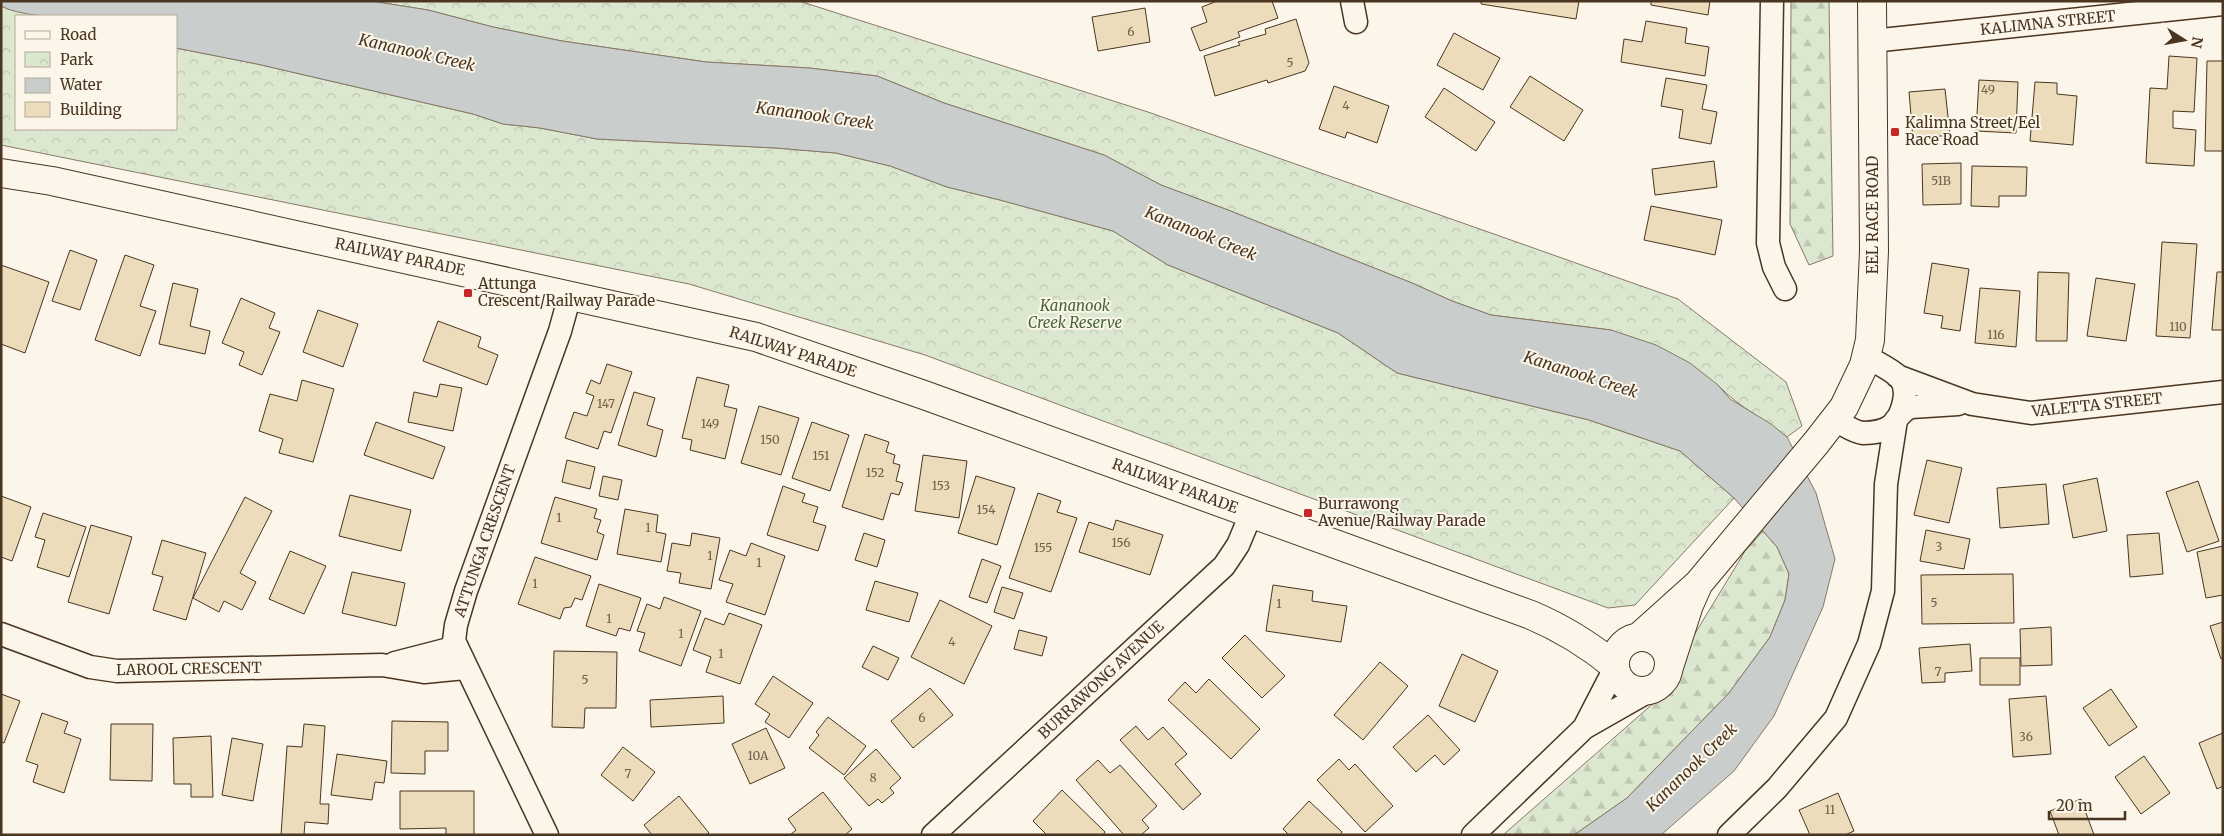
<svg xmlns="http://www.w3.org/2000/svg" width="2224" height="836" font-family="Merriweather,serif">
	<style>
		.forest { fill: url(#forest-firs); stroke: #887966 }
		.park { fill: url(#park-crowns); stroke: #887966 }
		.water { fill: #c9cecd; stroke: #887966 }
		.building { fill: #ecdcbc; stroke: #4a3520 }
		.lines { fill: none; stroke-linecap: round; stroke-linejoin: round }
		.minor-casing { stroke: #4a3520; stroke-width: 25 }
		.tertiary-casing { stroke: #4a3520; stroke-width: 30 }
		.minor { stroke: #fbf6e9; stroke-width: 22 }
		.tertiary { stroke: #fbf6e9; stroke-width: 28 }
		.poi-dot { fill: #c62828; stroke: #fbf6e9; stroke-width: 2 }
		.labels { text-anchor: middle; stroke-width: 4; stroke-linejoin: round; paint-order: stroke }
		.number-label { font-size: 12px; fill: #725f47 }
		.street-label { font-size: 15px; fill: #4a3520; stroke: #fbf6e9 }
		.poi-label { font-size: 15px; fill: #4a3520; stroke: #fbf6e9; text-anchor: start }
		.park-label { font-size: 15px; font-style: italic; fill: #436837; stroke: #fbf6e9 }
		.water-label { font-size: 16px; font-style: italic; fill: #4a3520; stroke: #fbf6e9 }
	</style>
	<defs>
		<pattern id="forest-firs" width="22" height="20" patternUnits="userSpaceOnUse" patternTransform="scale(1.25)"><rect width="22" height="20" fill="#dce7d0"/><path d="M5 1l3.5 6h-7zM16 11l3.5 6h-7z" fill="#bec7b2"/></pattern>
		<pattern id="park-crowns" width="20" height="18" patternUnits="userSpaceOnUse" patternTransform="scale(1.25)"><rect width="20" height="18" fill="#dce7d0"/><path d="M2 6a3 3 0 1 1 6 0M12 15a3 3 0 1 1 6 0" fill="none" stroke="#bec7b2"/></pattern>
	</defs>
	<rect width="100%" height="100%" fill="#fbf6e9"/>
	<path class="forest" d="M1791 1H1829L1833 256 1809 265 1790 224Z
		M1763 531 1777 547 1789 574 1785 600 1770 637 1729 693 1627 798 1574 835H1503L1664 694 1691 640 1724 586 1745 551Z"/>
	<path class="park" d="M371 1H799L1148 112 1678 299 1786 382 1802 426 1787 437C1765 419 1738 407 1718 385L1611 330 1491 315 1452 301 1412 283 1228 210 1161 185 1104 155 944 103 877 76 809 68 706 62 562 41 493 27 428 10Z
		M1 6 8 9 46 16H16V129H176V48L257 64 473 114 503 124 540 128 597 139 776 148 836 153 890 166 947 187 1000 200 1113 231 1168 265 1338 333 1397 373 1589 420 1680 451 1734 498 1635 605 1608 608 925 355 689 284 1 145Z"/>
	<path class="water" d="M1 1H371L428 10 493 27 562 41 706 62 809 68 877 76 944 103 1104 155 1161 185 1228 210 1412 283 1452 301 1491 315 1611 330 1656 345 1690 363 1718 385 1730 399 1771 424 1787 437 1816 493 1835 559 1823 607 1774 716 1734 771 1661 835H1574L1627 798 1729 693 1770 637 1785 600 1789 574 1777 547 1734 498 1680 451 1589 420 1397 373 1338 333 1168 265 1113 231 1000 200 947 187 890 166 836 153 776 148 597 139 540 128 503 124 473 114 257 64 176 48V16C135 16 34 24 1 6Z"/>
	<path class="building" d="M1217 1H1272L1278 18 1238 32 1240 37 1200 51 1191 28 1207 22 1202 7Z
		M1481 1H1579L1576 19 1481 4Z
		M1651 1H1710L1708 15 1651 5Z
		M1145 8 1150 42 1098 51 1092 17Z
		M1296 19 1309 63 1305 71 1268 83 1267 80 1215 96 1204 56 1240 45 1238 42 1266 34 1265 29Z
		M1646 21 1687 28 1685 43 1709 47 1705 76 1621 62 1624 39 1642 42Z
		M1454 33 1500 58 1483 90 1437 65Z
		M2169 56 2197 58 2194 112 2173 111V128L2196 130 2194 166 2146 163 2150 88 2167 89Z
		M2207 61H2223V151H2205Z
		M1530 76 1583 110 1564 141 1510 107Z
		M1666 78 1707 85 1702 109 1717 112 1711 144 1679 138 1683 110 1661 106Z
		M1979 80 2018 82 2016 133 1976 131Z
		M2035 82 2057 83V94L2077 96 2073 145 2030 141Z
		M1334 86 1389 106 1377 143 1347 132 1345 138 1319 129Z
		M1444 88 1495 122 1476 151 1425 117Z
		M1945 89 1950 135 1913 139 1909 92Z
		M1714 161 1717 187 1655 195 1652 169Z
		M1961 163V204L1923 205 1922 164Z
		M1972 166 2027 167 2026 196H1999V207L1971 206Z
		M1651 206 1722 220 1715 255 1644 240Z
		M2162 242 2197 244 2190 338 2156 336Z
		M70 250 97 260 80 310 52 301Z
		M125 255 154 265 140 306 156 311 140 356 95 340Z
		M1932 263 1969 269 1960 331 1941 328 1943 316 1924 313Z
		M1 265 49 282 25 353 1 344Z
		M2038 272 2069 273 2067 341H2036Z
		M2217 272H2223V330H2212Z
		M2096 278 2135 284 2126 341 2087 336Z
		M173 283 198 289 190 326 210 331 205 354 159 344Z
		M1980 288 2020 291 2016 347 1975 343Z
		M241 298 275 313 269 328 280 332 262 375 239 365 244 352 222 343Z
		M318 310 358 324 343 367 303 352Z
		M438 321 481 337 478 347 498 355 487 385 423 361Z
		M607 364 632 372 611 433 604 431 598 449 565 438 574 412 587 416 594 396 586 393 591 380 600 384Z
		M697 377 729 385 724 406 737 409 725 459 690 450 692 440 682 438Z
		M302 380 334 389 313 462 279 453 283 439 259 431 270 394 297 401Z
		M440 384 462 388 453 431 408 422 414 392 437 397Z
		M634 392 655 398 647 425 663 430 656 457 618 445Z
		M759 406 799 418 781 475 741 463Z
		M376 422 445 447 433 479 364 455Z
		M812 422 849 435 830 491 792 478Z
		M865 434 889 442 886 452 895 455 893 463 900 465 896 481 903 483 899 495 891 493 883 520 842 507Z
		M923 455 967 461 959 518 915 511Z
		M567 460 595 467 590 489 562 482Z
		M1927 460 1962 468 1949 523 1914 515Z
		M603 476 622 480 618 500 599 496Z
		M976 476 1015 488 997 545 958 533Z
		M2097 478 2107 531 2073 538 2063 485Z
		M2198 481 2219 541 2187 552 2166 492Z
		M2046 484 2049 524 2000 528 1997 488Z
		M783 486 805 494 802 502 818 507 813 522 826 526 818 551 767 535Z
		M1038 493 1061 501 1057 512 1077 518 1051 592 1009 578Z
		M350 495 411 510 401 551 339 536Z
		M1 496 31 507 12 561 1 557Z
		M245 497 272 511 240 573 256 582 242 610 224 601 219 612 193 598Z
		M555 497 597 509 594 518 601 520 597 532 604 535 597 560 541 543Z
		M625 509 658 515 656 532 666 534 661 562 617 554Z
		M43 513 86 527 69 577 37 567 45 540 35 537Z
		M1116 520 1163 535 1150 575 1079 552 1089 522 1113 530Z
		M91 525 132 537 109 614 68 602Z
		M1926 530 1970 539 1964 569 1920 561Z
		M692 533 720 538 711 589 679 583 681 573 667 571 672 543 690 546Z
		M864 533 885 540 877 567 855 560Z
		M2159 533 2163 574 2130 577 2127 535Z
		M162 540 206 553 186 620 153 610 163 577 152 574Z
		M751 543 785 556 765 615 726 602 733 584 719 580 730 550 746 556Z
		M2223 546V595L2206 598 2197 552Z
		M290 551 326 566 304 614 269 599Z
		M535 557 591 576 582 600 575 598 571 607 564 608 560 619 518 604Z
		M982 559 1001 566 987 603 969 597Z
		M352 572 405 583 396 626 342 613Z
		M2013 574 2014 623 1922 624 1921 575Z
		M875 581 918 593 909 622 866 610Z
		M599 584 641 598 630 631 619 628 616 636 586 626Z
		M1273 585 1313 591 1312 601 1347 606 1341 642 1266 631Z
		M1002 587 1023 593 1014 619 994 612Z
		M664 597 701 611 681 666 639 651 645 633 637 631 647 604 660 609Z
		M940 600 992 626 964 684 911 657Z
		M729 613 762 625 740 684 706 672 711 657 693 650 705 618 724 625Z
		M2223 622V658L2221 659 2210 626Z
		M2051 627 2052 665 2021 666 2020 629Z
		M1019 630 1047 637 1042 656 1014 649Z
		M1245 635 1285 676 1262 698 1222 658Z
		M1970 644 1972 671 1945 673V682L1922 683 1919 648Z
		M873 646 899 658 888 680 862 667Z
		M554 651 617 652 616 708H585L584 728 552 727Z
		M1462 654 1498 671 1475 722 1439 706Z
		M1980 658H2020V685H1980Z
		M1380 662 1408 686 1363 740 1334 715Z
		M773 676 813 703 789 738 765 722 770 714 755 704Z
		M1209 679 1260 729 1231 759 1168 700 1185 682 1196 693Z
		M930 688 953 715 913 748 891 721Z
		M2111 689 2137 727 2109 746 2083 708Z
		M1 694 20 701 4 743 1 742Z
		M723 696 724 723 651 727 650 700Z
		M2046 696 2051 754 2013 757 2009 699Z
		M42 713 68 722 64 733 81 739 64 793 33 782 38 765 26 761Z
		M1428 715 1460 750 1444 765 1435 755 1416 772 1393 747Z
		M828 717 866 746 844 775 809 748 819 735 816 732Z
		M392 721 448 722V751H425V774L391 773Z
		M111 724H153L152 781 110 780Z
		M304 724 325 726 320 804H329L328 824 305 822 304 835H281L287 746 302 747Z
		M1136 726 1148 740 1163 727 1187 754 1175 764 1201 794 1183 810 1120 740Z
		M766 728 785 768 750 784 732 744Z
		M2223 733V786L2217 789 2199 743Z
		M211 736 213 797H191V784H174L173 738Z
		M232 738 263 744 253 801 222 795Z
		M623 747 655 772 633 801 601 775Z
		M876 749 901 778 890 788 894 793 882 803 878 799 869 806 844 778Z
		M337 754 387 761 384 783 375 782 372 800 331 795Z
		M2144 756 2170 793 2141 814 2115 777Z
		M1339 759 1349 770 1355 764 1393 806 1365 832 1317 780Z
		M1098 760 1110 773 1120 765 1157 806 1142 820 1149 828 1141 835H1124L1076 780Z
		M1062 790 1105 832 1103 835H1047L1033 821Z
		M400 791H474V835H446V828L400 829Z
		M823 792 852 829 845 835H790L796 830 788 819Z
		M1838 793 1854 831 1845 835H1810L1799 810Z
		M679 796 709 833 706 835H652L644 825Z
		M2081 799 2094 835H2059L2050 811Z
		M1309 801 1342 832 1340 835H1289L1283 829Z"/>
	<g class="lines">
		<defs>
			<path id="minor" d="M1352 1 1356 22
				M1772 1 1768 243 1774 267 1785 289
				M1872 41 2223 4
				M1897 376 1972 404 2031 413 2223 392
				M1899 416 1905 410 1911 407 1958 404
				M1835 420C1843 424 1853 432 1863 433 1872 433 1885 431 1892 425 1903 415 1910 390 1900 378 1891 369 1877 363 1867 357
				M1 634 90 667 117 671 382 665 424 672 465 668
				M395 663 457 647
				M1584 728 1615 668
				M547 835 454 641 456 625 466 591 560 331 570 295
				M933 835 1224 566 1238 545 1251 514
				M1473 835 1584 728 1656 687
				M1729 835 1777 788 1836 718 1869 644 1883 591 1886 484 1896 420"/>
			<path id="tertiary" d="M1 173 52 181 756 337 924 395 1531 615C1562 628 1589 645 1615 666
				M1639 637 1698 584 1816 443 1844 407 1864 365 1870 340 1874 251 1872 1
				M1615 664a27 27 0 1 1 54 0a27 27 0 1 1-54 0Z
				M1668 670 1689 605 1697 587"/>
		</defs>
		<use href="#minor" class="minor-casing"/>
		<use href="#tertiary" class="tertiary-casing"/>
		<use href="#minor" class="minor"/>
		<use href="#tertiary" class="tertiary"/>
	</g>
	<g class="poi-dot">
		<rect x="1890" y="127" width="10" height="10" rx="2.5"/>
		<rect x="463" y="288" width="10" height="10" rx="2.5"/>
		<rect x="1303" y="508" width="10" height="10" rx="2.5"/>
	</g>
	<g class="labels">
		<g class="number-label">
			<text x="1131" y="36">6</text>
			<text x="1290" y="67">5</text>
			<text x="1988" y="94">49</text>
			<text x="1346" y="110">4</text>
			<text x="1941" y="185">51B</text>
			<text x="2178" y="331">110</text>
			<text x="1996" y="339">116</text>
			<text x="606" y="408">147</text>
			<text x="710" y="428">149</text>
			<text x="770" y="444">150</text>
			<text x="821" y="460">151</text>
			<text x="875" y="477">152</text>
			<text x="941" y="490">153</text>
			<text x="986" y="514">154</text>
			<text x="559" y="522">1</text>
			<text x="648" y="532">1</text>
			<text x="1121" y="547">156</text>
			<text x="1939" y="551">3</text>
			<text x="1043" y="552">155</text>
			<text x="710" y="560">1</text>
			<text x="759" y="567">1</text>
			<text x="535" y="588">1</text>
			<text x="1934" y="607">5</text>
			<text x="1279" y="608">1</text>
			<text x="609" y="623">1</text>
			<text x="681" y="638">1</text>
			<text x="952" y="646">4</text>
			<text x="721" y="658">1</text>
			<text x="1938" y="676">7</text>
			<text x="585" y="684">5</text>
			<text x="922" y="722">6</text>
			<text x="2026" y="741">36</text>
			<text x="758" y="760">10A</text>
			<text x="628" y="778">7</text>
			<text x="873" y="782">8</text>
			<text x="1830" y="814">11</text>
		</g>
		<g class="street-label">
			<text transform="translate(2048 23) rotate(-6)" y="5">KALIMNA STREET</text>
			<text transform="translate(1873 215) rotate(-90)" y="5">EEL RACE ROAD</text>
			<text transform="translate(400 257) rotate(12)" y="5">RAILWAY PARADE</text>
			<text transform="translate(793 352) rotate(18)" y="5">RAILWAY PARADE</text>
			<text transform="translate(2097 405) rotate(-6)" y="5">VALETTA STREET</text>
			<text transform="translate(1175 486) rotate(20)" y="5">RAILWAY PARADE</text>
			<text transform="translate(485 541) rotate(-71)" y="5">ATTUNGA CRESCENT</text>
			<text transform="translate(189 669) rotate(-1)" y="5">LAROOL CRESCENT</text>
			<text transform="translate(1101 680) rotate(-43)" y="5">BURRAWONG AVENUE</text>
		</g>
		<g class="poi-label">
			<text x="1905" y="128">Kalimna Street/Eel<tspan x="1905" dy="17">Race Road</tspan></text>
			<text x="478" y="289">Attunga<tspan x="478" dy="17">Crescent/Railway Parade</tspan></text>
			<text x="1318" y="509">Burrawong<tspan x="1318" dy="17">Avenue/Railway Parade</tspan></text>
		</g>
		<g class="park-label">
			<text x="1075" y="311">Kananook<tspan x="1075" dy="17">Creek Reserve</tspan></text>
		</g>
		<g class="water-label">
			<text transform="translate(417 52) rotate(13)" y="6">Kananook Creek</text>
			<text transform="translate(815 115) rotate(8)" y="6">Kananook Creek</text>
			<text transform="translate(1201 233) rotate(22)" y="6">Kananook Creek</text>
			<text transform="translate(1581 374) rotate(18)" y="6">Kananook Creek</text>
			<text transform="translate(1691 767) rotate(-44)" y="6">Kananook Creek</text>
		</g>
	</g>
	<rect width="2224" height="836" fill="none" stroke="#4a3520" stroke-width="5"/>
	<rect x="15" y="15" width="162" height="115" fill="#fbf6e9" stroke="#b4a999"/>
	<rect x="25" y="31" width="25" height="8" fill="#fbf6e9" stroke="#b4a999"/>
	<text x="60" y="40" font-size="15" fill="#4a3520">Road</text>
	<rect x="25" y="52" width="25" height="15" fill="url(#park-crowns)" stroke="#b4a999"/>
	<text x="60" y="65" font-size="15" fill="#4a3520">Park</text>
	<rect x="25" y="78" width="25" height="15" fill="#c9cecd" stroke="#b4a999"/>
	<text x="60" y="90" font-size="15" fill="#4a3520">Water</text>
	<rect x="25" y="102" width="25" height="15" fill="#ecdcbc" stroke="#b4a999"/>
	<text x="60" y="115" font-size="15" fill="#4a3520">Building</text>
	<g transform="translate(2184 40) rotate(101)" stroke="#fbf6e9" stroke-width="4" paint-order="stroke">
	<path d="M0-4L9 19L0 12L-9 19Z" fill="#4a3520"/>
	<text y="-8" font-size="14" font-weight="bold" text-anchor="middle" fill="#4a3520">N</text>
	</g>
	<path d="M2049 811v8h76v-8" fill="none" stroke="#4a3520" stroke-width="2.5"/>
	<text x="2056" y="811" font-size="15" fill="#4a3520" stroke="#fbf6e9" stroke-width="4" paint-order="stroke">20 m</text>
</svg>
